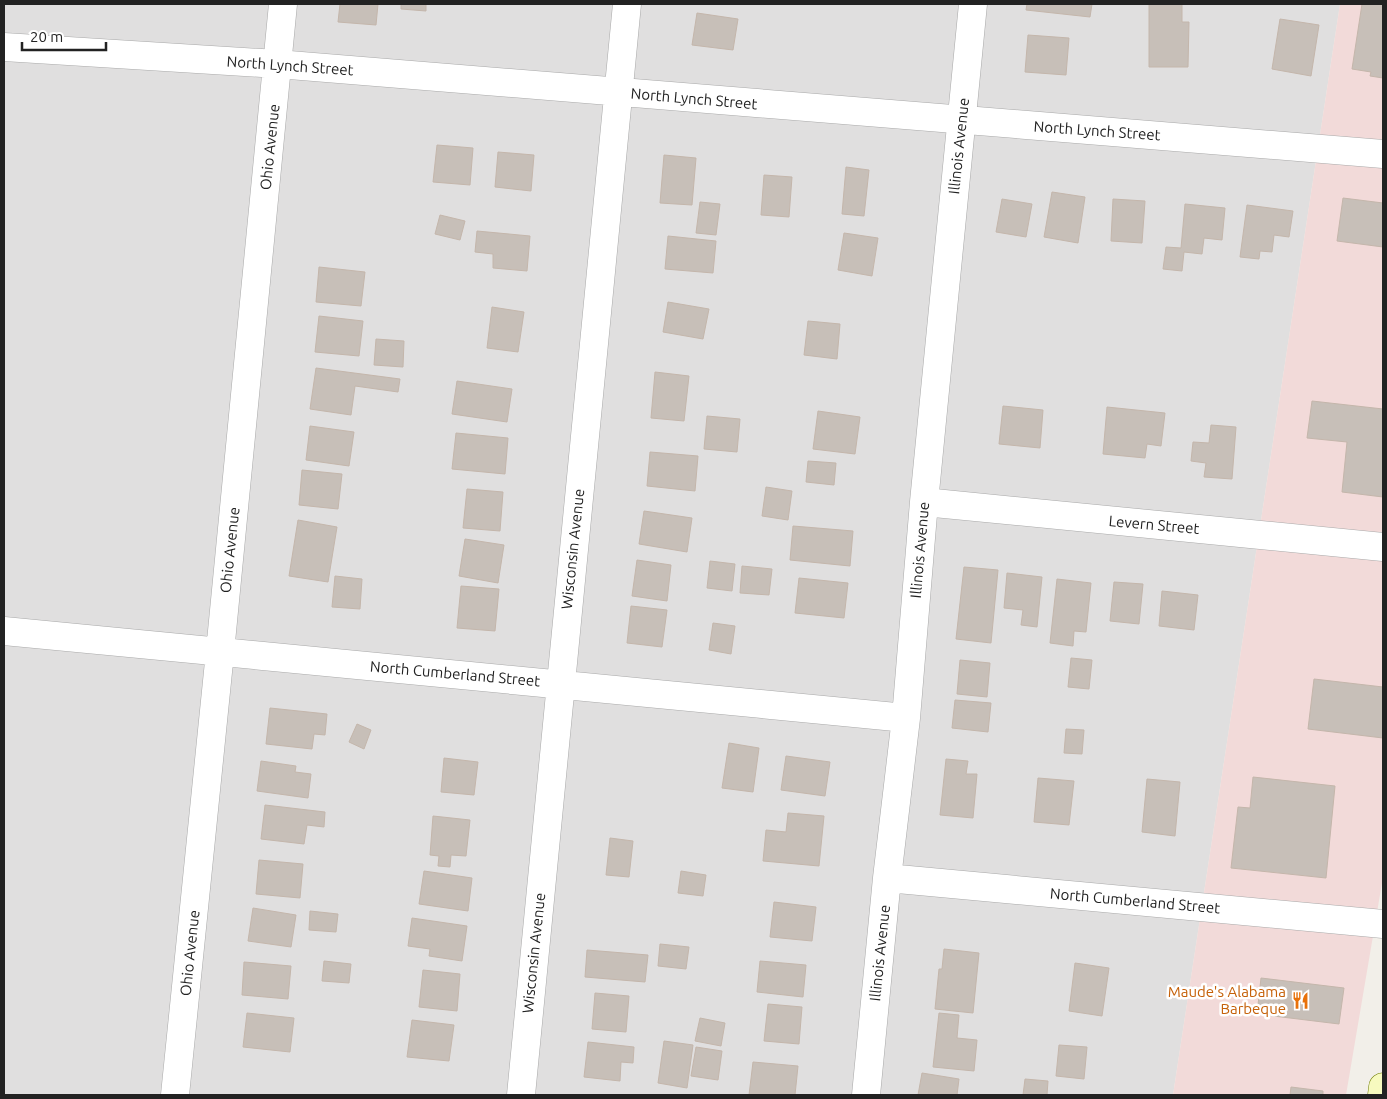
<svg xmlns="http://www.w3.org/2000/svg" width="1387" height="1099" font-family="Ubuntu,sans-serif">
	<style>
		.residential { fill: #e0dfdf }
		.commercial { fill: #f2dad9 }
		.building { fill: #c7bfb8; stroke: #c4b6ab }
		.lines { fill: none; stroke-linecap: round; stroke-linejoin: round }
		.street-casing { stroke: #a9a9a9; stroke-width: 29 }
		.secondary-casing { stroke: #707d05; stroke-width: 29 }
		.street { stroke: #fff; stroke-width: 28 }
		.secondary { stroke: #f7fabf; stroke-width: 28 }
		.labels { text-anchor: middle; stroke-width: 5; stroke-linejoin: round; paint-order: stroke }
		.street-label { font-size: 15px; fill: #222; stroke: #fff }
		.food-label { font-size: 15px; fill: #c56008; stroke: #fff; text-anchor: end }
	</style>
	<rect width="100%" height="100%" fill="#f2efe9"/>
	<path class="residential" d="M4 4H1340L1173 1095H4Z"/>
	<path class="commercial" d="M1340 4H1383V877L1346 1095H1173Z"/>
	<path class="building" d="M340 4H378L376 25 338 22Z
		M401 4H426V11L401 9Z
		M1027 4H1092L1090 17 1026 10Z
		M1149 4H1182V22H1189L1188 67H1149Z
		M1362 4H1383V78L1370 76 1371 72 1352 69Z
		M697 13 738 19 733 50 692 45Z
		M1280 19 1319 25 1311 76 1272 69Z
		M1028 35 1069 38 1066 75 1025 72Z
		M437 145 473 148 470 185 433 182Z
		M498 152 534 155 531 191 495 187Z
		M664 155 696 158 692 205 660 203Z
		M846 167 869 170 864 216 842 214Z
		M764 175 792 177 789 217 761 215Z
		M1052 192 1085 197 1078 243 1044 237Z
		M1343 198 1383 203V247L1337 241Z
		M1002 199 1032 204 1026 237 996 232Z
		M1113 199 1145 201 1142 243 1111 241Z
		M700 202 720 204 716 235 696 233Z
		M1185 204 1225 208 1222 240 1204 238 1202 254 1184 252 1182 271 1163 269 1166 247 1181 248Z
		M1247 205 1293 211 1289 237 1274 235 1272 252 1260 251 1259 259 1240 257Z
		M440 215 465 221 460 240 435 234Z
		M477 231 530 236 527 271 493 268V254L475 252Z
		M844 233 878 238 872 276 838 270Z
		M668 236 716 241 713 273 665 269Z
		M319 267 365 272 361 306 316 302Z
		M668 302 709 309 703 339 663 332Z
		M492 307 524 312 518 352 487 348Z
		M319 316 363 321 359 356 315 352Z
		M808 321 840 324 837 359 804 355Z
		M376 339 404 341 403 367 374 365Z
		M316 368 400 379 398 392 355 386 351 415 310 409Z
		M655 372 689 376 684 421 651 418Z
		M457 381 512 389 507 422 452 414Z
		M1312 401 1383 409V497L1342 492 1347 442 1307 438Z
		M1003 406 1043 410 1040 448 999 444Z
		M1107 407 1165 413 1161 446 1147 444 1145 458 1103 454Z
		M818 411 860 417 855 454 813 449Z
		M707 416 740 419 737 452 704 449Z
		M1211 425 1236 427 1232 479 1204 477 1206 463 1191 461 1193 442 1209 443Z
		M310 426 354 432 349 466 306 460Z
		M456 433 508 438 505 474 452 469Z
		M650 452 698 456 695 491 647 486Z
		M808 461 836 463 834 485 806 482Z
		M302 470 342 474 338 509 299 505Z
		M766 487 792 491 788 520 762 516Z
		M467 489 503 492 500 531 463 528Z
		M644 511 692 518 687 552 639 544Z
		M298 520 337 527 328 582 289 576Z
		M793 526 853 531 850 566 790 560Z
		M465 539 504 545 498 583 459 576Z
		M637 560 671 565 667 601 632 596Z
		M710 561 735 564 732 591 707 588Z
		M742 566 772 569 769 595 740 593Z
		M964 567 998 570 991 643 956 639Z
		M1007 573 1042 577 1037 627 1021 625 1023 610 1004 608Z
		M335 576 362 579 360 609 332 607Z
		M799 578 848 583 844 618 795 613Z
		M1057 579 1091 583 1086 632 1074 631 1073 646 1050 643Z
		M1114 582 1143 584 1139 624 1110 621Z
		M461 586 499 589 495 631 457 628Z
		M1162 591 1198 595 1194 630 1159 626Z
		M631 606 667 610 662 647 627 643Z
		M713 623 735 626 731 654 709 650Z
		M1071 658 1092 660 1089 689 1068 687Z
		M960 660 990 663 987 697 957 694Z
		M1314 679 1383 687V738L1308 729Z
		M955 700 991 703 988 732 952 728Z
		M270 708 327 714 325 735 314 734 312 749 266 744Z
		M357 724 371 730 364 749 349 742Z
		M1066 729 1084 730 1082 754 1064 753Z
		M729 743 759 748 753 792 722 788Z
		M786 756 830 762 825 796 781 790Z
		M444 758 478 762 474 795 441 792Z
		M946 759 968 761 966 774H977L973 818 940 815Z
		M261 761 296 766 295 772 311 774 308 798 257 791Z
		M1253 777 1335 786 1326 878 1231 868 1238 807 1250 808Z
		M1038 778 1074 781 1069 825 1034 822Z
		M1147 779 1180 782 1175 836 1142 832Z
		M265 805 325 812 324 827 307 825 304 844 261 839Z
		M788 813 824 816 819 866 763 861 766 830 786 832Z
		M433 816 470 820 466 856 451 855 450 867 438 866 439 856 430 855Z
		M610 838 633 841 629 877 606 875Z
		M259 860 303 864 300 898 256 894Z
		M424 871 472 878 468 911 419 904Z
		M681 871 706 875 703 896 678 893Z
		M774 902 816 907 812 941 770 937Z
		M253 908 296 915 291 947 248 941Z
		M310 911 338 914 336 932 309 930Z
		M412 918 467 926 462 961 429 956 430 949 408 946Z
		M660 944 689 947 686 969 658 966Z
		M944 949 979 953 973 1013 935 1009 939 969H942Z
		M587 950 648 955 645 982 585 977Z
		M324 961 351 964 349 983 322 981Z
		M760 961 806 965 803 997 757 992Z
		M244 962 291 966 288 999 242 995Z
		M1075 963 1109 968 1102 1016 1069 1011Z
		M423 970 460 974 457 1011 419 1007Z
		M1261 978 1344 988 1339 1024 1257 1014Z
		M595 993 629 996 626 1032 592 1029Z
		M768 1004 802 1007 799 1044 764 1041Z
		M247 1013 294 1018 290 1052 243 1047Z
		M939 1013 959 1015 957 1038 977 1040 974 1071 933 1067Z
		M700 1018 725 1023 721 1046 695 1041Z
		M412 1020 454 1025 449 1061 407 1057Z
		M664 1041 693 1045 687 1088 658 1083Z
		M588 1042 634 1047 633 1063 621 1062 620 1081 584 1077Z
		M1059 1045 1087 1047 1084 1079 1056 1076Z
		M696 1047 722 1051 718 1080 691 1076Z
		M753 1062 798 1066 795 1095H749Z
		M922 1073 959 1079 957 1095H918Z
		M1025 1079 1048 1081 1047 1095H1023Z
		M1291 1087 1323 1091V1095H1290Z"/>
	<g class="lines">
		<defs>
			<path id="street" d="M4 47 277 64 1383 154
				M924 502 1383 547
				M4 631 906 718
				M887 878 1383 924
				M175 1095 220 652 283 4
				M521 1095 627 4
				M866 1095 887 878 906 718 924 502 973 4"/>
			<path id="secondary" d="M1382 1095 1383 1087"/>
		</defs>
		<use href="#street" class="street-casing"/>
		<use href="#secondary" class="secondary-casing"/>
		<use href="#street" class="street"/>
		<use href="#secondary" class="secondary"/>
	</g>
	<defs>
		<symbol id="restaurant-bare" viewBox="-9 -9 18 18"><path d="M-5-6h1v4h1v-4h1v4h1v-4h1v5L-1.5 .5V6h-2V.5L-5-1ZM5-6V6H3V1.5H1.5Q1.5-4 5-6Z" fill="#e8710a" stroke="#fff" stroke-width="2.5" paint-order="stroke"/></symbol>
	</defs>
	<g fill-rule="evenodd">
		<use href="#restaurant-bare" x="1288" y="988" width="25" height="25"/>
	</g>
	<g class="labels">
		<g class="street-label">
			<text transform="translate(290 66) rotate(4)" y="5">North Lynch Street</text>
			<text transform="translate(694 99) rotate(5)" y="5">North Lynch Street</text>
			<text transform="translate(1097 131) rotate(4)" y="5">North Lynch Street</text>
			<text transform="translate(959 146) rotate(-84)" y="5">Illinois Avenue</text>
			<text transform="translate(270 147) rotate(-84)" y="5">Ohio Avenue</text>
			<text transform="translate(1154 525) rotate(5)" y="5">Levern Street</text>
			<text transform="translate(573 549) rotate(-84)" y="5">Wisconsin Avenue</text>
			<text transform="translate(230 550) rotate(-84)" y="5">Ohio Avenue</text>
			<text transform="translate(920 550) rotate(-85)" y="5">Illinois Avenue</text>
			<text transform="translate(455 674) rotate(5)" y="5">North Cumberland Street</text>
			<text transform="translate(1135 901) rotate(5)" y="5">North Cumberland Street</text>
			<text transform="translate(190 953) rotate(-84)" y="5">Ohio Avenue</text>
			<text transform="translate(534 953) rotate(-84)" y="5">Wisconsin Avenue</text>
			<text transform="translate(880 953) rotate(-84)" y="5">Illinois Avenue</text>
		</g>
		<g class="food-label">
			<text x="1286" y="997">Maude's Alabama<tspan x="1286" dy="17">Barbeque</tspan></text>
		</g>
	</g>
	<rect width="1387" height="1099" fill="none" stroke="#222222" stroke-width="10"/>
	<path d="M22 42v8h84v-8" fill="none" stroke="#222222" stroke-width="2.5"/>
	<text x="30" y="42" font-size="15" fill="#222222" stroke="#ffffff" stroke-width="4" paint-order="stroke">20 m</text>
</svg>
